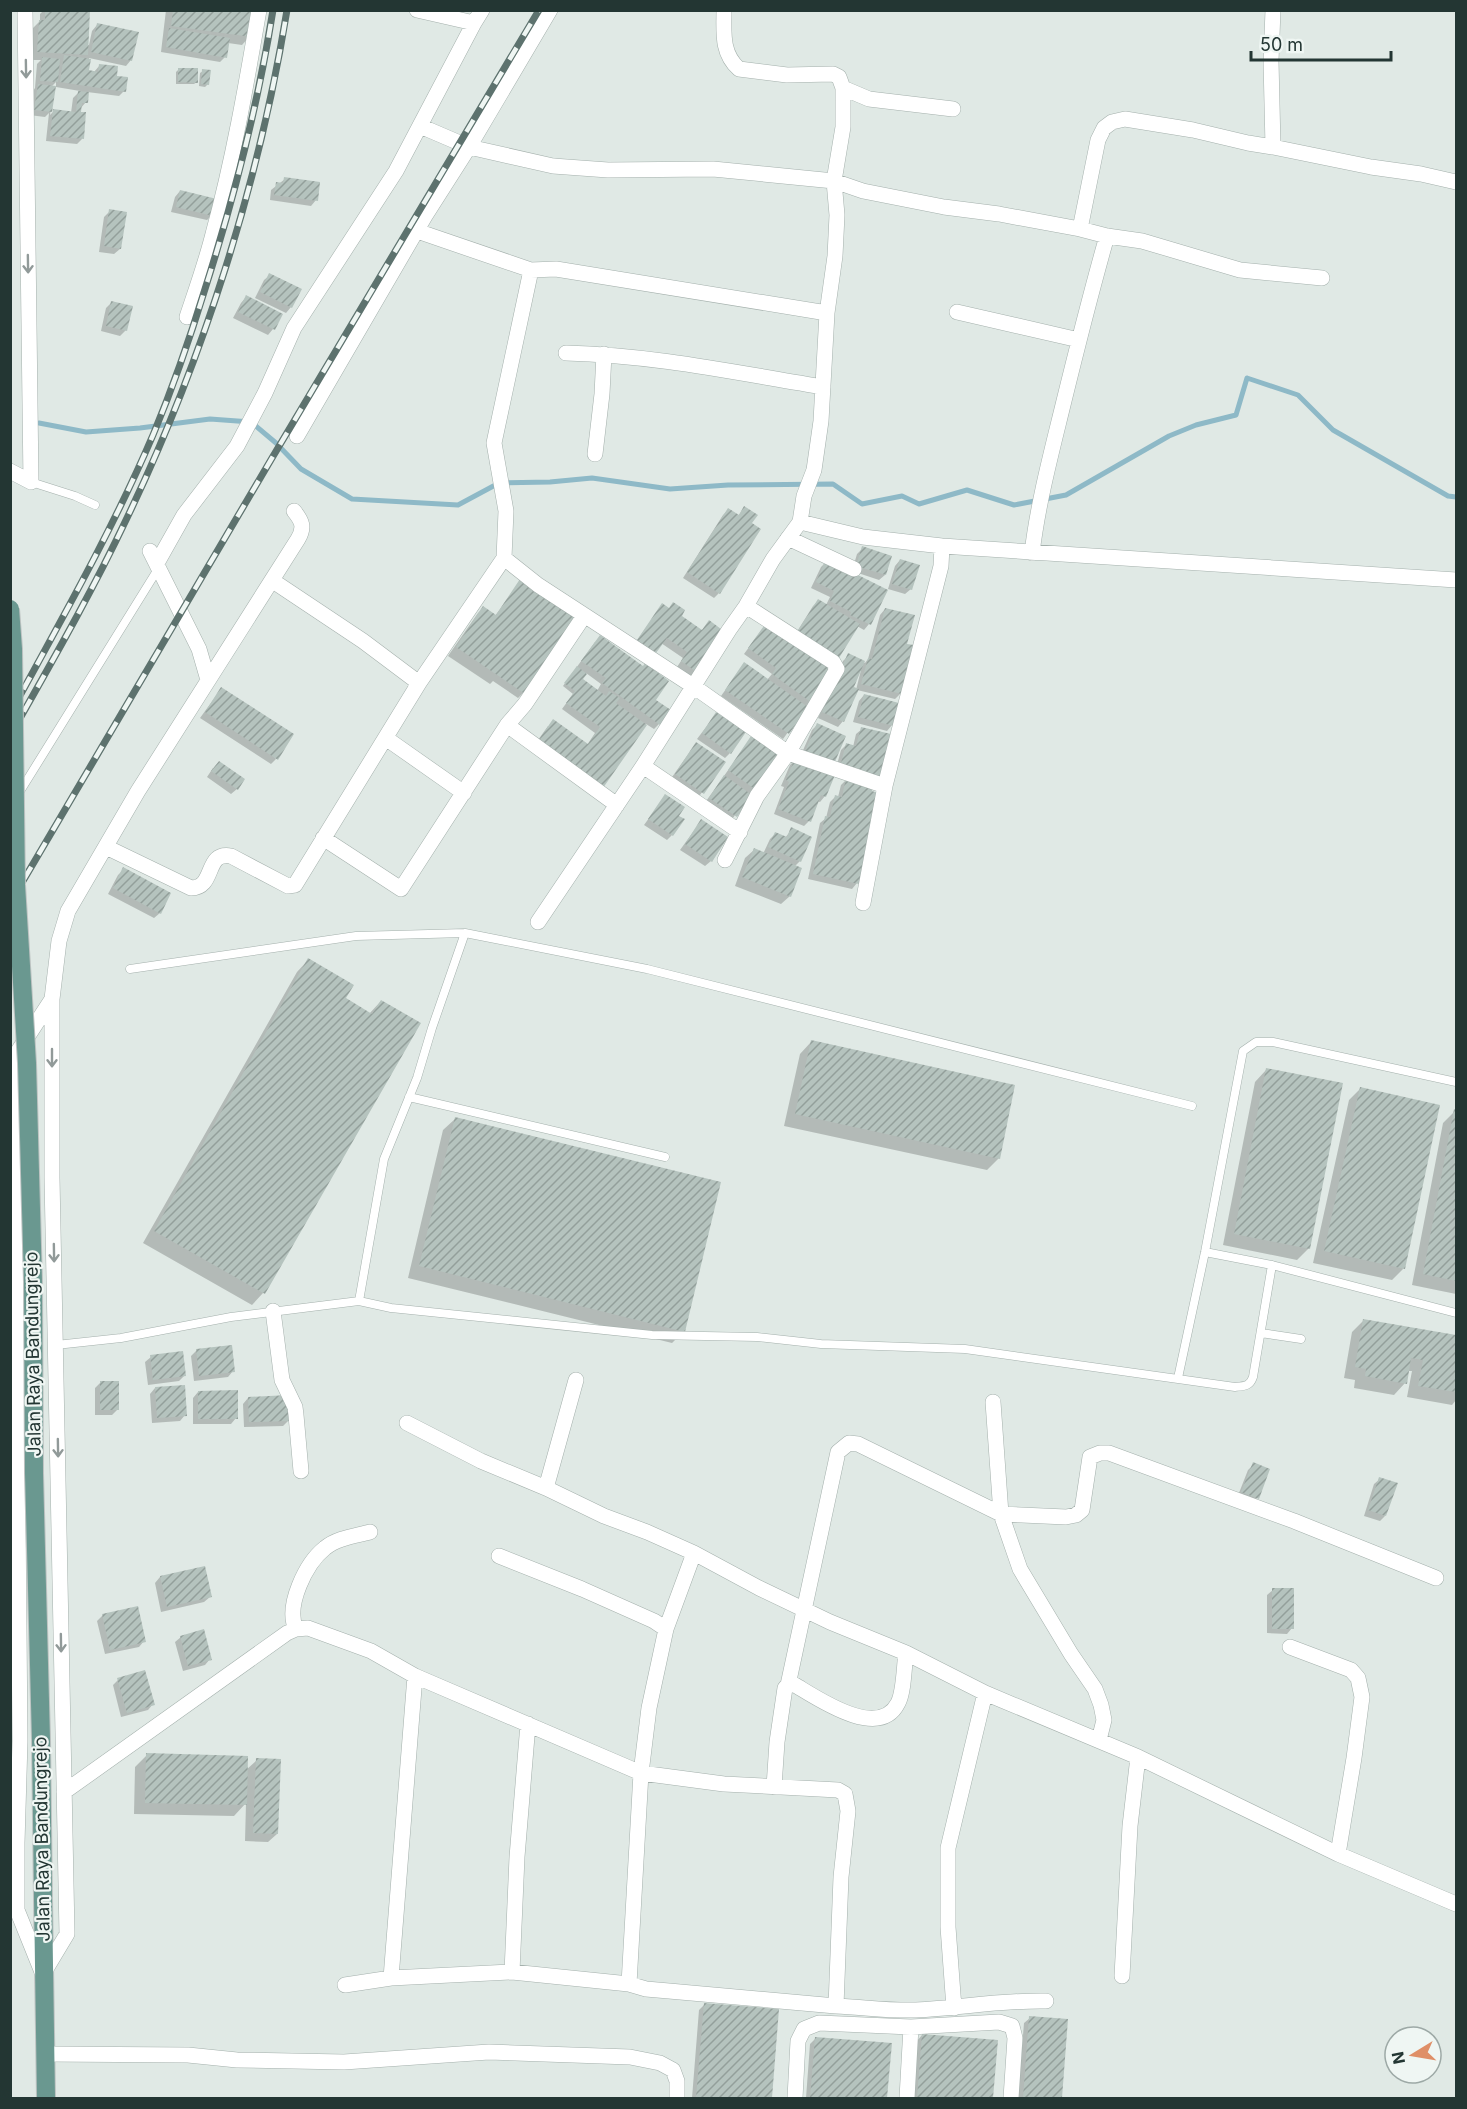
<svg xmlns="http://www.w3.org/2000/svg" width="1467" height="2109" font-family="Inter,sans-serif">
	<style>
		.shadow { fill: #0003; fill-rule: evenodd }
		.lines { fill: none; stroke-linecap: round; stroke-linejoin: round }
		.stream { stroke: #8eb9c7; stroke-width: 5 }
		.building { fill: url(#building-hatch) }
		.service-casing { stroke: #a4b0ac; stroke-width: 9 }
		.minor-casing { stroke: #a4b0ac; stroke-width: 16 }
		.primary-casing { stroke: #bdc3c2; stroke-width: 20 }
		.service { stroke: #fff; stroke-width: 8 }
		.minor { stroke: #fff; stroke-width: 15 }
		.primary { stroke: #6a9890; stroke-width: 18 }
		.rail-casing { stroke: #5d726e; stroke-width: 7 }
		.rail { stroke: #eff6f3; stroke-width: 4.5; stroke-dasharray: 14; stroke-linecap: butt }
		.primary-bridge-casing { stroke: #bdc3c2; stroke-width: 20; stroke-linecap: butt }
		.primary-bridge { stroke: #6a9890; stroke-width: 18 }
		.oneway { stroke: #919a99 }
		.labels { text-anchor: middle; stroke-width: 4.5; stroke-linejoin: round; paint-order: stroke }
		.street-label { font-size: 18px; fill: #233633; stroke: #eff6f3 }
	</style>
	<defs>
		<pattern id="building-hatch" width="6" height="6" patternUnits="userSpaceOnUse" patternTransform="scale(1.5)"><rect width="6" height="6" fill="#b5c3be"/><path d="M-1 1l2-2M0 6l6-6M5 7l2-2" fill="none" stroke="#939f9b"/></pattern>
	</defs>
	<rect width="100%" height="100%" fill="#e0e9e5"/>
	<path class="shadow" d="M44 10 89 11 87 45H89L92 31 97 25 131 60 126 66 89 58 87 71 94 72 100 65 115 77 124 91 119 96 87 92 86 102 80 109 82 139 77 144 46 141 49 113 45 117 29 115 33 91 35 88 37 64 41 60H29L31 30 40 21V14ZM56 82V87L80 91 73 98 71 113 54 111 50 115 54 88 51 87Z
		M166 10H254L250 36 242 45 228 43 225 57 220 62 161 52Z
		M179 69 197 82 194 84H176V72Z
		M203 71 208 84 205 87 199 86 200 73Z
		M285 179 316 200 311 206 270 200 271 190Z
		M180 191 212 215 207 220 171 212 175 197Z
		M110 211 120 249 114 254 99 252 104 217Z
		M270 275 291 307 286 313 255 298 264 280Z
		M246 297 281 314 273 329 268 335 233 318 241 303Z
		M112 302 126 330 120 336 101 331 106 308Z
		M744 508 719 593 714 598 683 578 723 515 728 510 738 516Z
		M863 548 885 575 879 580 852 571 857 554Z
		M900 560 911 589 905 594 888 589 895 566Z
		M827 561 869 624 864 630 857 626 793 638 813 606 818 601 826 605 830 597 811 588 821 567Z
		M520 581 523 693 518 698 493 681 490 684 448 656 478 613 483 608 495 616Z
		M662 605 701 631 709 622 723 632 691 677 677 667 683 658 661 643 650 657 633 646Z
		M885 609 906 645 912 646 900 694 895 699 857 690 843 721 838 727 818 718 843 661 849 655 865 663 868 659 880 615ZM860 670H861L856 690 852 688Z
		M766 624 833 671 783 739 721 696 744 664 767 680 772 674 744 654Z
		M595 642 654 700 659 724 654 729 646 724 602 787 533 747 548 726 587 745 595 733 562 709 573 694 563 686ZM586 673 601 684 597 691 579 686Z
		M221 689 276 759 271 764 200 718Z
		M864 695 892 725 887 731 853 722 859 701Z
		M716 714 730 753 725 758 697 739Z
		M817 725 827 769 800 757 812 730Z
		M862 729 890 736 835 772 841 750 846 745 853 747 856 734Z
		M751 738 754 789 730 822 704 804Z
		M691 750 724 763 697 799 670 780Z
		M795 760 825 796 820 802 817 801 809 821 804 826 774 814 784 787 781 786 790 765Z
		M213 768 237 789 231 794 207 777Z
		M846 780 857 883 852 889 808 879 820 823 826 818 830 802 835 797H838L841 785Z
		M665 796 677 816 672 835 667 840 644 825Z
		M701 821 711 861 705 866 680 850Z
		M792 829 800 861 795 866 790 896 781 904 735 886 745 858 754 850 763 854 770 839 775 834 785 838Z
		M124 869 160 913 154 918 108 894 118 875Z
		M308 960 344 999 369 1014 381 1001 263 1293 252 1305 143 1243 297 972Z
		M811 1042 999 1158 987 1170 784 1126 800 1054Z
		M1266 1070 1309 1248 1297 1260 1223 1245 1255 1082Z
		M1360 1089 1403 1269 1392 1280 1313 1263 1349 1100Z
		M1455 1111H1456V1294L1412 1285 1443 1123Z
		M455 1119 684 1331 672 1343 408 1278 443 1130Z
		M1364 1320 1456 1337V1400L1452 1405 1407 1397 1412 1371H1408L1405 1383 1394 1395 1354 1388 1355 1380 1344 1378 1352 1332Z
		M196 1351 233 1371 228 1377 194 1381 191 1356Z
		M151 1357 185 1375 179 1381 148 1385 145 1362Z
		M101 1382 118 1409 112 1415H95V1388Z
		M155 1388 185 1415 180 1421 152 1423 150 1394Z
		M198 1392 236 1418 231 1424H193V1398Z
		M248 1398 288 1421 283 1426 244 1427 243 1404Z
		M1254 1464 1257 1498 1252 1504 1237 1498 1248 1470Z
		M1380 1479 1385 1516 1380 1521 1364 1516 1374 1484Z
		M160 1577 210 1597 204 1602 161 1612 155 1583Z
		M1273 1590 1292 1628 1287 1634 1267 1633V1595Z
		M103 1615 144 1641 139 1647 105 1654 97 1621Z
		M181 1637 210 1659 205 1665 183 1671 175 1642Z
		M118 1680 153 1704 148 1710 121 1717 113 1685Z
		M147 1755 246 1770 257 1760 277 1834 268 1842 245 1841 246 1803 234 1816 134 1814 135 1767Z
		M704 2005 777 2011 771 2098H692L699 2010Z
		M1030 2018 1066 2021 1060 2098H1018L1024 2023Z
		M922 2035 996 2041 992 2098H913L917 2041Z
		M815 2039 890 2044 886 2098H806L810 2044Z"/>
	<g class="lines">
		<path class="stream" d="M39 423 86 432 140 428 210 419 251 422 276 443 301 469 352 499 458 505 499 483 550 482 592 478 670 489 728 485 833 484 862 504 902 496 919 504 967 490 1014 505 1066 495 1169 436 1196 425 1236 415 1247 378 1298 395 1333 430 1448 496 1456 497"/>
	</g>
	<path class="building" d="M45 10H90L88 55 37 52 39 20H45Z
		M173 10H255L252 37 171 26Z
		M97 23 139 32 132 61 91 52Z
		M169 28 230 38 227 58 166 47Z
		M64 55 91 59 89 70 98 72 99 64 118 66 117 76 128 77 126 92 60 82Z
		M42 57 60 59 58 82 40 81Z
		M178 68H198V83L178 82Z
		M202 69 211 70 209 85 201 84Z
		M38 84 56 86 52 112 34 110Z
		M78 91 89 92 88 103H82L81 112H86L84 139 50 136 53 109 76 112Z
		M284 177 320 182 318 201 274 195 276 182 283 183Z
		M180 190 217 199 213 216 176 207Z
		M109 209 127 212 121 249 104 246Z
		M269 273 302 289 292 308 260 292Z
		M246 295 283 314 275 330 238 312Z
		M111 301 133 306 127 331 106 326Z
		M744 506 758 515 752 523 761 529 720 594 687 572 728 508 739 515Z
		M862 546 892 556 886 575 856 566Z
		M826 559 888 590 871 625 850 615 851 612 830 601 834 591 816 582Z
		M900 559 920 565 912 590 892 584Z
		M520 579 576 617 525 694 456 647 483 606 496 615Z
		M818 599 860 624 839 658 797 632Z
		M673 602 685 610 682 616 702 630 709 620 725 632 698 673 681 661 687 652 667 638 656 653 637 640 662 603 669 608Z
		M885 608 915 615 907 644 914 645 902 694 861 684 868 658 872 659Z
		M766 623 835 671 812 703 772 674 776 668 748 648Z
		M600 635 643 666 645 663 669 681 656 700 671 710 660 725 602 683 606 678 581 661Z
		M848 653 865 661 854 687 859 689 844 722 822 712Z
		M744 662 808 707 789 734 725 690Z
		M577 666 587 674 583 679 606 696 609 691 620 698 616 703 647 725 603 788 538 741 553 719 588 744 600 727 566 703 575 691 564 683Z
		M221 687 294 734 278 760 205 712Z
		M864 694 899 703 894 726 858 717Z
		M716 712 746 732 731 754 702 733Z
		M817 723 846 736 834 764 805 751Z
		M861 727 891 734 880 777 840 767 846 743 856 746Z
		M751 736 779 755 756 790 728 770Z
		M696 742 726 762 704 794 675 774Z
		M795 758 835 775 826 797 821 795 811 822 778 809 789 782 786 780Z
		M219 761 245 779 238 790 211 771Z
		M724 775 752 795 737 817 709 798Z
		M846 778 874 784 872 791 878 793 859 884 813 874 825 816 830 817 835 795 842 797Z
		M665 794 685 807 679 816 685 819 673 836 648 819Z
		M701 819 728 837 712 862 685 844Z
		M791 827 812 837 801 862 768 847 775 832 787 837Z
		M754 848 802 868 791 897 742 877Z
		M123 867 171 893 161 914 113 888Z
		M308 958 354 985 346 998 372 1014 381 1000 421 1023 265 1294 154 1231Z
		M811 1040 1015 1085 1000 1159 795 1114Z
		M1266 1068 1343 1083 1310 1249 1234 1234Z
		M1360 1087 1440 1105 1405 1269 1324 1251Z
		M1454 1109 1456 1110V1281L1423 1274Z
		M455 1117 721 1182 685 1332 419 1266Z
		M1363 1319 1456 1335V1392L1418 1386 1423 1360 1411 1358 1407 1384 1365 1376 1366 1369 1355 1367Z
		M232 1345 235 1372 199 1376 196 1349Z
		M183 1351 186 1376 153 1380 150 1355Z
		M100 1381H119V1410H100Z
		M185 1385 187 1416 157 1418 155 1387Z
		M238 1390V1419H198V1391Z
		M289 1395 290 1421 249 1422 248 1397Z
		M1253 1462 1270 1469 1259 1499 1241 1492Z
		M1379 1477 1398 1483 1386 1516 1368 1510Z
		M205 1566 212 1597 167 1607 160 1576Z
		M1272 1588H1294V1629H1272Z
		M138 1606 146 1642 110 1650 102 1614Z
		M204 1629 212 1660 188 1666 180 1636Z
		M145 1670 155 1705 127 1713 117 1678Z
		M146 1753 248 1756 247 1805 145 1803Z
		M256 1758 281 1759 278 1834 253 1833Z
		M704 2003 779 2009 772 2098H696Z
		M1029 2016 1068 2019 1062 2098H1023Z
		M922 2034 998 2040 993 2098H917Z
		M815 2037 892 2043 887 2098H810Z"/>
	<g class="lines">
		<defs>
			<path id="service" d="M31 482 75 496 95 505
				M19 793 158 569
				M465 933 647 969 1192 1106
				M130 969 356 936 465 933 432 1028 417 1078 384 1159 359 1301
				M409 1097 665 1157
				M1272 1265 1456 1313
				M1261 1333 1301 1339
				M56 1345 121 1338 231 1317 359 1301 391 1308 652 1335 757 1337 821 1344 965 1349 1235 1387C1245 1386 1250 1386 1253 1377L1272 1265 1205 1252
				M1178 1378 1205 1252 1243 1051 1256 1042H1273L1456 1082"/>
			<path id="minor" d="M417 10 474 23
				M1273 10 1271 61 1273 147
				M843 88 869 99 953 109
				M420 126 469 147 553 166 608 170 713 169 834 181 863 191 944 207 999 214 1080 229 1107 236 1142 241 1240 270 1322 278
				M1080 229 1098 140 1104 128 1112 122 1125 119 1193 130 1248 143 1273 147 1371 167 1421 174 1456 182
				M417 231 531 270 556 269 827 313
				M957 312 1079 340
				M187 317C196 290 206 262 213 234 233 161 246 86 259 10
				M566 353C653 355 737 373 823 387
				M297 436 425 216 469 147 550 10
				M595 454 602 394 604 354
				M10 471 31 482 25 10
				M800 522 863 537 942 546 1456 580
				M788 538 854 569
				M150 551 199 649 208 680
				M1032 553C1038 503 1051 454 1063 405 1077 348 1091 292 1107 236
				M504 558 538 585 693 686 788 753 885 786
				M157 563 184 515 237 446 265 393 294 328 396 171 474 23 482 10
				M273 581 363 641 419 683
				M507 725 617 805
				M387 739 464 793
				M643 766 740 832
				M323 838 401 889 507 725 525 704 584 616
				M106 847 191 888C216 888 204 851 231 856L288 886 295 885 419 683 504 558 506 511 494 443 531 270
				M725 860 757 796 788 753 837 669 833 662 746 606
				M863 903 885 786 941 566 942 546
				M538 922 643 766 729 630 746 606 773 559 800 522 804 496 814 470 821 421 827 313 835 256 837 215 834 181 843 127V88L839 77 833 74 787 75 739 69C721 53 724 32 724 10
				M273 1311 282 1380 295 1407 296 1415 301 1471
				M993 1402 1001 1514 1020 1569 1071 1654 1095 1689 1101 1705 1104 1720 1099 1740
				M407 1423 481 1461 546 1488 604 1516 647 1532 694 1553 759 1588 830 1622 906 1653 985 1693 1138 1757 1338 1854 1456 1904
				M546 1488 576 1380
				M499 1556 582 1589 654 1621 666 1629
				M296 1629C285 1606 306 1563 325 1548 337 1538 355 1536 370 1532
				M1290 1647 1351 1670 1358 1678 1362 1697 1354 1758 1338 1854
				M788 1685 838 1452 849 1443 858 1444 1001 1514 1066 1517 1076 1515 1082 1510 1090 1457 1100 1453H1109L1294 1521 1436 1578
				M774 1787 777 1742 785 1688 788 1685H795C817 1698 879 1741 898 1703 904 1692 904 1666 906 1653
				M64 1792 287 1633 296 1629 308 1628 371 1651 415 1676 641 1773 724 1784 838 1790 845 1794 848 1811 841 1877 836 2006 669 1991 646 1989 629 1984 512 1972 391 1978 345 1985
				M42 1972 17 1910V1843L20 1741 16 1290 11 1062 52 999
				M512 1972 517 1857 528 1724
				M43 1974 67 1934 52 1178V999L59 941 68 911 138 791 298 539C305 527 302 521 294 511
				M1122 1976 1130 1826 1138 1757
				M391 1978 415 1676
				M629 1984 641 1773 649 1708 666 1629 694 1553
				M836 2006C862 2007 889 2011 916 2010 959 2008 1002 2000 1046 2001
				M954 2008 948 1927V1848L985 1693
				M46 2054 188 2055 237 2060 344 2062 489 2052 630 2057 660 2063 673 2070 677 2081V2098
				M795 2098 798 2041 804 2029 819 2023 911 2027 999 2022 1012 2026 1015 2038 1011 2098
				M907 2098 911 2027"/>
			<path id="primary" d="M43 1898 46 2098"/>
		</defs>
		<use href="#service" class="service-casing"/>
		<use href="#minor" class="minor-casing"/>
		<use href="#primary" class="primary-casing"/>
		<use href="#service" class="service"/>
		<use href="#minor" class="minor"/>
		<use href="#primary" class="primary"/>
		<defs>
			<path id="rail" d="M10 714C60 622 112 531 153 435 173 387 190 338 205 289 234 198 258 105 273 10
				M10 736C50 665 91 594 126 520 202 362 259 184 287 10
				M10 903 272 458 539 10"/>
		</defs>
		<use href="#rail" class="rail-casing"/>
		<use href="#rail" class="rail"/>
		<defs>
			<path id="primary-bridge" d="M10 609 13 649 16 885 27 1063 33 1282 34 1473 41 1740 43 1898"/>
		</defs>
		<use href="#primary-bridge" class="primary-bridge-casing"/>
		<use href="#primary-bridge" class="primary-bridge"/>
	</g>
	<defs><path id="oneway-shaft" d="M-6 0H5M1.5-3L5.5 0L1.5 3" fill="none" stroke-width="1.6" stroke-linecap="round" stroke-linejoin="round" transform="scale(1.5)"/></defs>
	<g class="oneway">
		<use href="#oneway-shaft" transform="translate(26 69) rotate(89)"/>
		<use href="#oneway-shaft" transform="translate(28 264) rotate(89)"/>
		<use href="#oneway-shaft" transform="translate(52 1058) rotate(90)"/>
		<use href="#oneway-shaft" transform="translate(54 1253) rotate(89)"/>
		<use href="#oneway-shaft" transform="translate(58 1448) rotate(89)"/>
		<use href="#oneway-shaft" transform="translate(61 1643) rotate(89)"/>
	</g>
	<g class="labels">
		<g class="street-label">
			<text transform="translate(33 1354) rotate(-91)" y="6">Jalan Raya Bandungrejo</text>
			<text transform="translate(42 1839) rotate(-91)" y="6">Jalan Raya Bandungrejo</text>
		</g>
	</g>
	<rect width="1467" height="2109" fill="none" stroke="#233633" stroke-width="24"/>
	<g transform="translate(1413 2055) rotate(259)"><circle r="28" fill="#eff6f3" stroke="#9da9a6" stroke-width="1.5"/>
	<path d="M0-4.5L10 22L0 15L-10 22Z" fill="#df8f67"/>
	<text y="-9" font-size="16" font-weight="bold" text-anchor="middle" fill="#233633">N</text>
	</g>
	<path d="M1251 51v9h140v-9" fill="none" stroke="#233633" stroke-width="3"/>
	<text x="1260" y="51" font-size="18" fill="#233633" stroke="#eff6f3" stroke-width="4.5" paint-order="stroke">50 m</text>
</svg>
